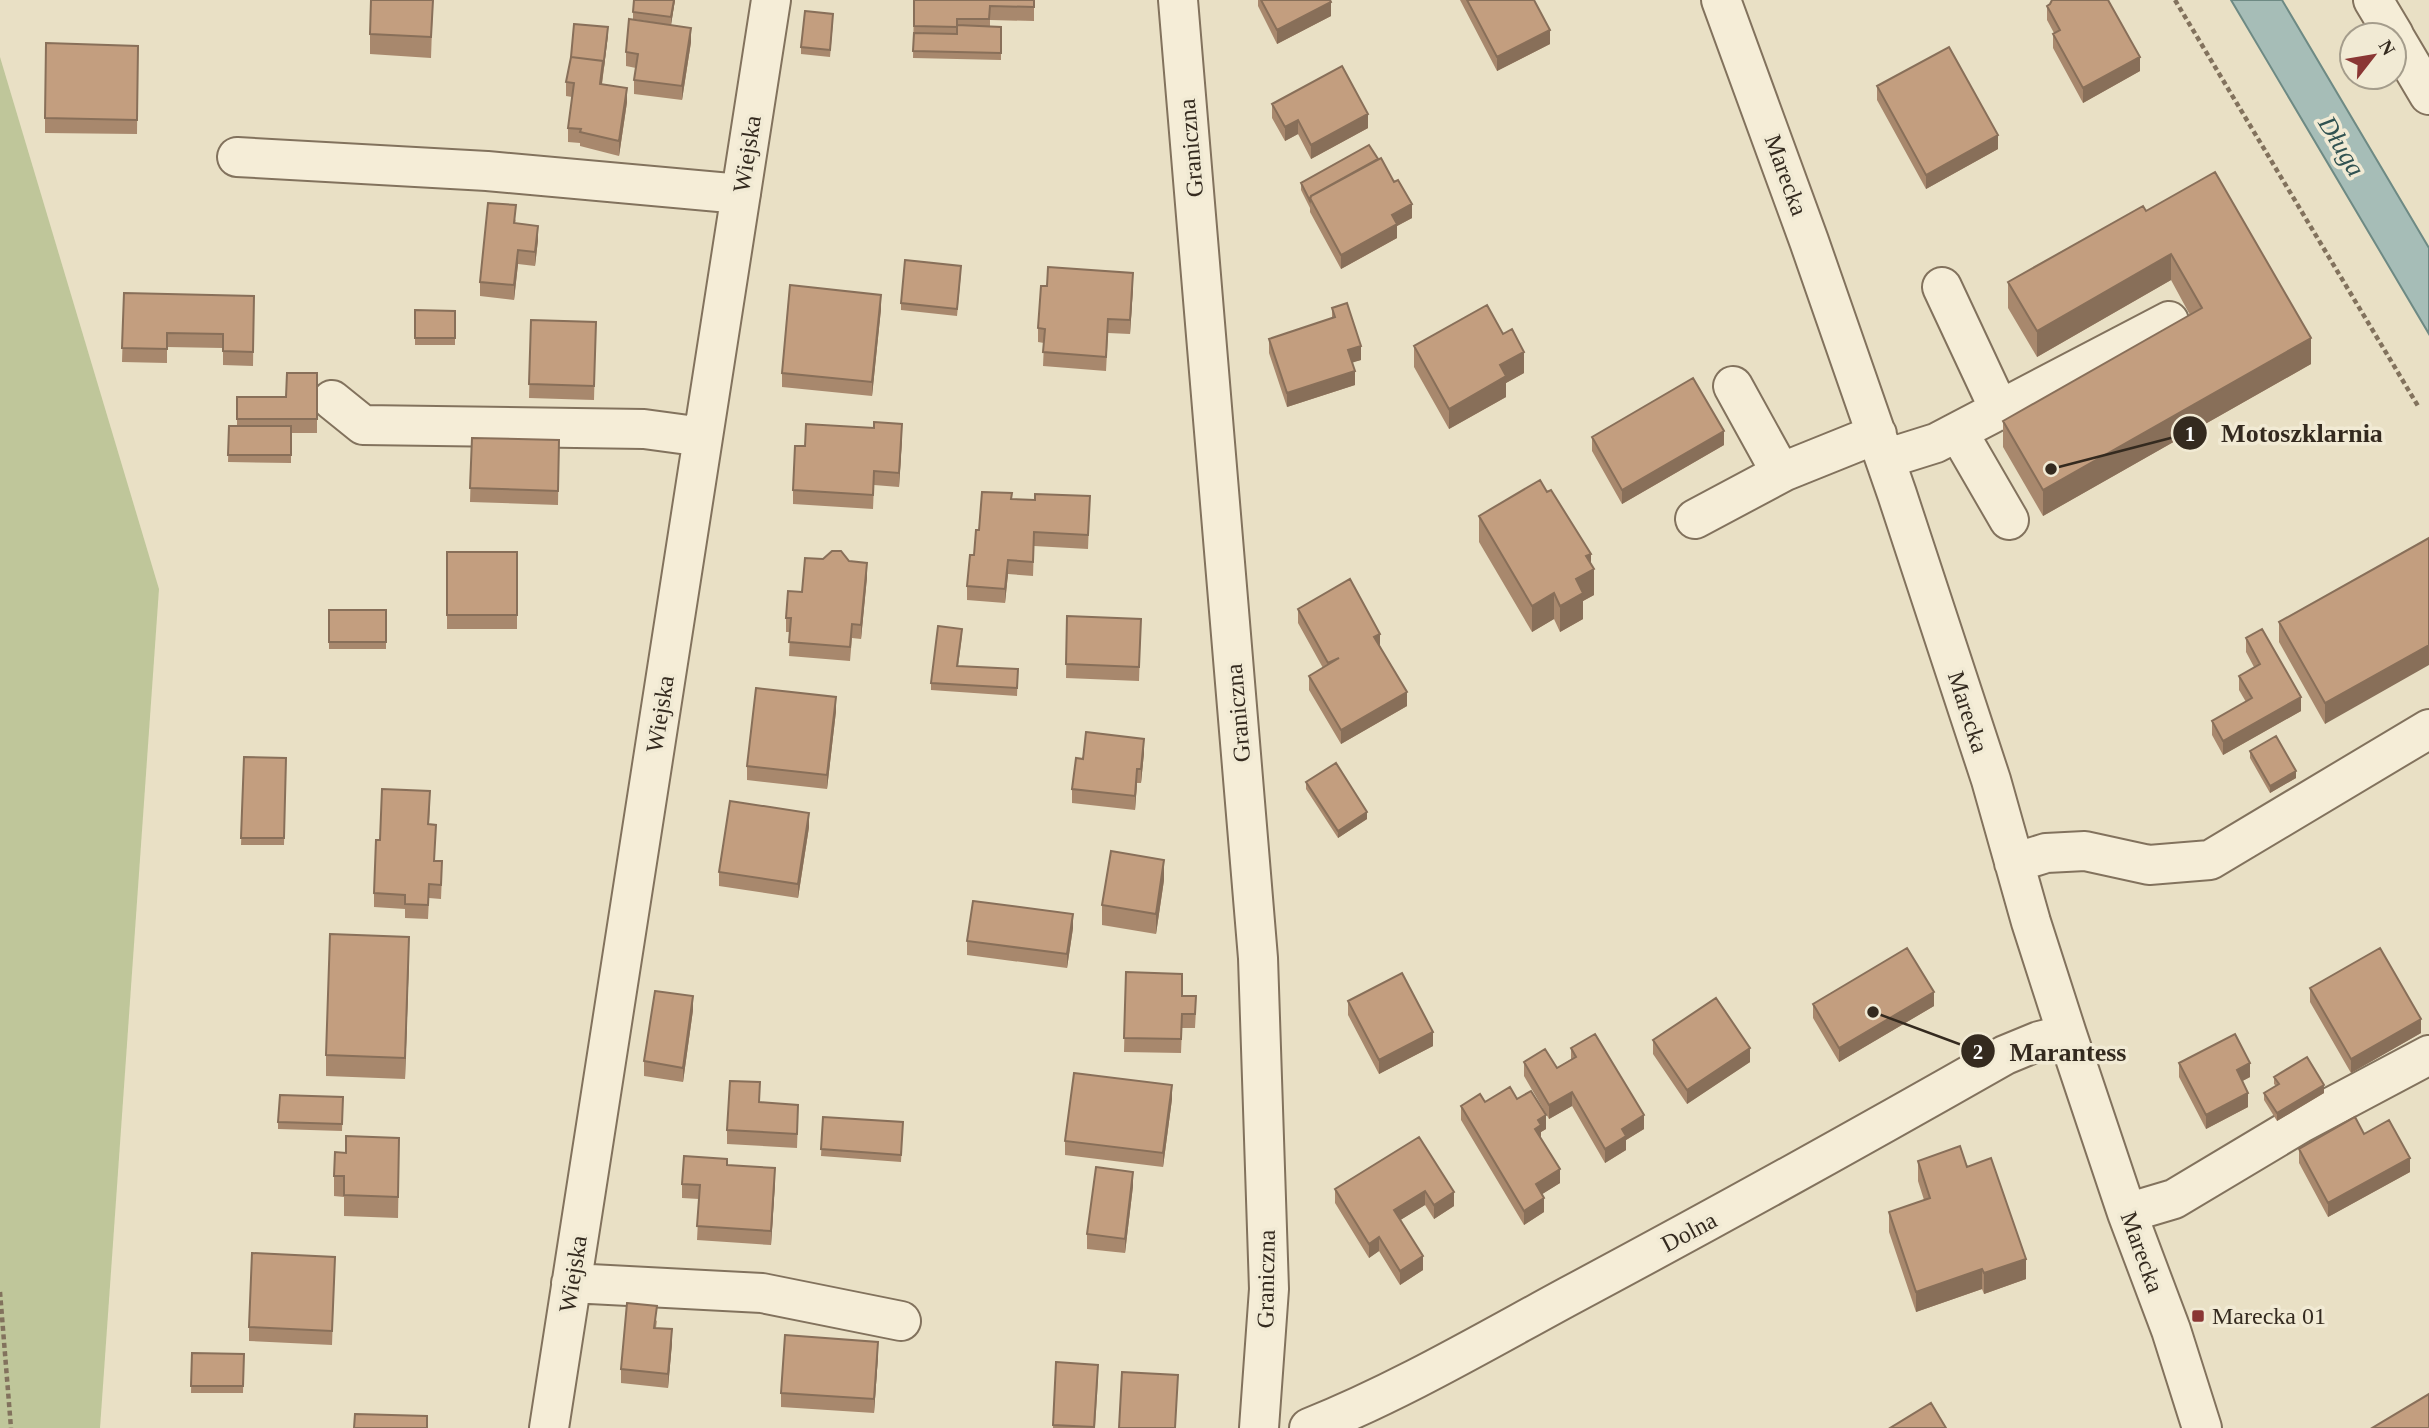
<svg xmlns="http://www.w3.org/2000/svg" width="2429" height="1428" font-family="Georgia,serif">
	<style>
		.green { fill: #bfc69a }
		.water { fill: #a6bdb7; stroke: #6e8a84; stroke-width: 2 }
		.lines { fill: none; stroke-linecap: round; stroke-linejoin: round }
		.minor-casing { stroke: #82725d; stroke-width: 42 }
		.path { stroke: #82725d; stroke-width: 4.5; stroke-dasharray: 5 3.5; stroke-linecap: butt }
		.minor { stroke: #f5edd7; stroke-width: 38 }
		.wall { fill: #a8886d }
		.shaded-wall { fill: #886f59 }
		.building { fill: #c39e7f; stroke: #886f59; stroke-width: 2 }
		.poi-dot { fill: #8a3634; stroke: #f1ead4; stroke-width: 2.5 }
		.labels { text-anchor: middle; stroke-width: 7; stroke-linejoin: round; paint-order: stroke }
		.street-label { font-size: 24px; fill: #342a1f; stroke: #f1ead4 }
		.poi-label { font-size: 24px; fill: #342a1f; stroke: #f1ead4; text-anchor: start }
		.water-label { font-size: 26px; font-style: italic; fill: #305251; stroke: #f1ead4 }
		.leader { fill: none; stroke: #342a1f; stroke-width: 2.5 }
		.callout-dot { fill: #342a1f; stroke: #f1ead4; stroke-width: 2.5 }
		.mark-label { font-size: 21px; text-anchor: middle; font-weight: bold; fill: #fff }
		.callout-label { font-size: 26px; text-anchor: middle; font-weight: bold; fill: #342a1f; stroke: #f1ead4; stroke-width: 7; stroke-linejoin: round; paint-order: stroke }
	</style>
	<rect width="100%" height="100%" fill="#e9e0c5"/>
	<path class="green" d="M0 57 159 589 100 1428H0Z"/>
	<path class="water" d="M2231 0H2282L2429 248V334Z"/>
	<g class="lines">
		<defs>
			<path id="minor" d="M1178 0 1258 958 1269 1289 1259 1428
				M1721 0 1809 241 1897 494 1991 780 2031 922 2067 1034 2127 1213 2171 1330 2202 1428
				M2373 0 2394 35
				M2394 36 2429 95
				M237 157 487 171 741 194
				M1942 287 2000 411
				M1733 386 1781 473
				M332 400 363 425 644 429 703 437
				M1958 432 2009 520
				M1885 459 1936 443 2169 321
				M1695 519 1785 471 1877 434
				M2014 863 2046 853 2085 851 2149 865 2210 860 2429 729
				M2127 1213 2174 1199 2301 1123 2429 1055
				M571 1283 762 1293 901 1321
				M549 1428 771 0
				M1309 1428C1399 1392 1484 1342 1569 1296 1715 1218 1861 1137 2005 1055L2039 1041 2067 1034"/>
		</defs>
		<use href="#minor" class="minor-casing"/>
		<path class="path" d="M2175 0 2418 406
			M0 1292 11 1428"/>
		<use href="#minor" class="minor"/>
	</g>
	<path class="wall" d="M433 0 431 58 370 54V34Z
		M675 0 671 25 633 19V12Z
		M914 0H1034V21L990 20V27H1001V60L913 58Z
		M1258 0H1330L1331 16 1277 44 1258 6Z
		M1460 0H1534L1550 44 1497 71Z
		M2047 6 2140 71 2083 103 2053 48V34L2054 33 2047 20Z
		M833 22 830 57 801 54V47Z
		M608 35 602 84 627 102 619 156 580 146V143L568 142V128L572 97 566 96V82Z
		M691 42 682 100 634 94V80L636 68 626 66V52Z
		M138 46 137 134 45 133V118Z
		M1877 86 1998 149 1926 189 1877 100Z
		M1272 104 1368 128 1311 159 1298 134 1285 141 1272 118Z
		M1301 183 1412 218 1397 226V238L1341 269 1310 212V208L1301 190Z
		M2146 211 2311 364 2043 516 2003 447V421L2190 315 2171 280 2037 357 2008 308V282Z
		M516 219 515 223 538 240 535 266 518 264 514 300 480 296V282Z
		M961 273 957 316 901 310V303Z
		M1133 287 1130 334 1108 333 1106 371 1043 366 1044 343 1038 342V328Z
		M124 293 254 296 253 366 223 365V348L167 347V363L122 362Z
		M1332 308 1361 360 1352 362 1355 385 1287 407 1269 353V339L1332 318Z
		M881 309 872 396 782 387V373Z
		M415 310 455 311V345H415Z
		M531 320 596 322 594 400 529 398Z
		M1414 346 1524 373 1506 383V397L1449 429 1414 367Z
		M317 373V433H291V463L228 462 229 426H237V397H286Z
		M1592 437 1724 445 1622 504 1592 451Z
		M472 438 559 440 558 505 470 502Z
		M902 438 899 487 874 485 873 509 793 504V490L805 446Z
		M1090 496 1088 549 1034 546 1033 576 1008 574 1005 603 967 600V586L979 530 1012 499 1035 500Z
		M1479 516 1591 563 1594 595 1583 601V619L1560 632 1554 619 1532 632 1479 542Z
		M2429 538 2325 724 2279 642V622Z
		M447 552H517V629H447Z
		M823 559 849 561 867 577 861 639 852 638 850 661 789 656 790 632H786V618Z
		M1298 609 1380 646 1407 706 1341 744 1309 690V676L1323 668 1298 623Z
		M329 610H386V649H329Z
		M1067 616 1141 619 1139 681 1066 678Z
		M962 636 958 666 1018 669 1017 696 931 690V683Z
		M2246 638 2301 711 2223 755 2212 735V721L2246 702 2239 690V676L2254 667 2246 652Z
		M836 711 827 789 747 780V766Z
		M2250 751 2296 778 2270 793 2250 758Z
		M1144 753 1141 783H1137L1135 810 1072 803V789L1083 759Z
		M244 757 286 758 284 845H241Z
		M1306 782 1367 819 1338 838 1306 789Z
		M430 805 429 824 435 861 442 875 441 899 429 898 428 919 405 918V909L374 907V893L380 840Z
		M809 827 798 898 719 886V872Z
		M1164 880 1156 934 1102 925V905Z
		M1073 928 1067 968 967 955V941Z
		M409 957 405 1079 326 1076V1055Z
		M1126 972 1182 996 1196 1010 1195 1028H1182L1181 1053 1124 1052Z
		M2310 988 2421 1033 2351 1073 2310 1002Z
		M1348 1001 1433 1046 1379 1074 1348 1015Z
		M1813 1004 1934 1006 1839 1062 1813 1018Z
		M693 1010 683 1082 644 1076V1061Z
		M1653 1040 1750 1062 1687 1104 1653 1054Z
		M1571 1048 1644 1129 1626 1140V1150L1605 1163 1572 1106 1549 1119 1524 1076V1062L1557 1068 1571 1059Z
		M2179 1063 2250 1077 2242 1081 2248 1107 2206 1129 2179 1077Z
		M2274 1077 2324 1093 2277 1121 2264 1100V1093L2276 1086 2274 1084Z
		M343 1097 342 1131 278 1129V1122Z
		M1172 1099 1163 1167 1065 1155V1141Z
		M1517 1099 1546 1129 1541 1132V1139L1560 1183 1542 1194 1544 1212 1524 1225 1461 1120V1106Z
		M823 1117 903 1122 901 1162 821 1156Z
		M798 1119 797 1148 727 1144V1130Z
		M1419 1137 1454 1206 1434 1219 1425 1205 1400 1220 1423 1270 1400 1285 1379 1251 1369 1258 1335 1203V1189Z
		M2299 1149 2410 1172 2328 1217 2299 1163Z
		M399 1158 398 1218 344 1216V1197L334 1196V1176Z
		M1918 1161 1967 1167 2026 1279 1984 1294 1982 1289 1916 1312 1889 1232V1212L1924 1200 1918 1181Z
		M727 1165 775 1182 771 1245 697 1240 699 1199 682 1198V1184Z
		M1133 1186 1125 1253 1087 1249V1234Z
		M335 1257 332 1345 249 1341V1327Z
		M657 1320 656 1328 672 1343 668 1388 621 1383V1369Z
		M192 1353 244 1354 243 1393H191Z
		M878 1356 874 1413 781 1407V1393Z
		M1056 1362 1098 1379 1095 1428H1053Z"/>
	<path class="shaded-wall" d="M674 0H675L671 25V17Z
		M1331 2V16L1277 44V30Z
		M608 27V35L600 98V84Z
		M691 28V42L682 100V86Z
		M1550 30V44L1497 71V57Z
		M2140 57V71L2083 103V88Z
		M627 88V102L619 156V141Z
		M1368 114V128L1311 159V145Z
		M1298 120V134L1285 141V127Z
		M1998 135V149L1926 189V175Z
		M1412 204V218L1397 226V238L1341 269V255L1392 215Z
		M538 226V240L535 266V252Z
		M518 250V264L514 300V285Z
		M2171 254V280L2037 357V331Z
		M1133 273V287L1130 334V320Z
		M881 295V309L872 396V382Z
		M2311 338V364L2043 516V490Z
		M1361 346V360L1348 364V350Z
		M1524 352V373L1506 383V397L1449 429V409L1500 365Z
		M1355 371V385L1287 407V393Z
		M902 424V438L899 487V473Z
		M1724 431V445L1622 504V490Z
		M1591 554V571L1594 569V595L1583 601V619L1560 632V606L1576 579 1586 556Z
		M1008 560V574L1005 603V589Z
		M867 563V577L861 639V625Z
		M1554 593V619L1532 632V606Z
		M1380 634V648L1374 637Z
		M2429 645V665L2325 724V703Z
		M1407 692V706L1341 744V730Z
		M836 697V711L827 789V775Z
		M2301 697V711L2223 755V741Z
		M1144 739V753L1141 783V769Z
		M1137 769V783L1135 810V796Z
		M2296 771V778L2270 793V786Z
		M1367 812V819L1338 838V831Z
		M809 813V827L798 898V884Z
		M1164 860V880L1156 934V914Z
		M1073 914V928L1067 968V954Z
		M409 937V957L405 1079V1058Z
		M1934 992V1006L1839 1062V1048Z
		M693 996V1010L683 1082V1068Z
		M2421 1019V1033L2351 1073V1059Z
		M1433 1032V1046L1379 1074V1060Z
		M1750 1048V1062L1687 1104V1090Z
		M2250 1063V1077L2237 1084V1070Z
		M1172 1085V1099L1163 1167V1153Z
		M2324 1085V1093L2277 1121V1113Z
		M1572 1092V1106L1549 1119V1105Z
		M2248 1093V1107L2206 1129V1115Z
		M1546 1115V1129L1541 1132V1139L1535 1129 1538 1120Z
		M1644 1115V1129L1626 1140V1150L1605 1163V1149L1622 1129Z
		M2410 1158V1172L2328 1217V1203Z
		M775 1168V1182L771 1245V1231Z
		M1560 1169V1183L1536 1198V1184Z
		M1133 1172V1186L1125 1253V1239Z
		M1425 1191V1205L1394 1224V1210Z
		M1454 1192V1206L1434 1219V1205Z
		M1544 1198V1212L1524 1225V1211Z
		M1379 1237V1251L1369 1258V1244Z
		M1423 1256V1270L1400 1285V1271Z
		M2026 1259V1279L1984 1294V1273Z
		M1982 1269V1289L1916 1312V1292Z
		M672 1329V1343L668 1388V1374Z
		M878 1342V1356L874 1413V1399Z"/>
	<path class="building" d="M371 0H433L431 37 370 34Z
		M634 0H674L671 17 633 12Z
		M914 0H1034V7L990 6 989 19H957V27L914 26Z
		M1261 0H1330L1331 2 1277 30Z
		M1467 0H1534L1550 30 1497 57Z
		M2052 0H2108L2140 57 2083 88 2053 34 2060 30 2047 6 2050 4Z
		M805 11 833 14 830 50 801 47Z
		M629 19 691 28 682 86 634 80 638 54 626 52Z
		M574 24 608 27 603 68V61L571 57Z
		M957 25 1001 27V53L913 51 914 33 957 34Z
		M46 43 138 46 137 120 45 118Z
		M1949 47 1998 135 1926 175 1877 86Z
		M571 57 603 61 600 84 627 88 619 141 580 132 581 129 568 128 574 83 566 82Z
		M1342 66 1368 114 1311 145 1298 120 1285 127 1272 104Z
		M1369 145 1378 159 1311 196 1310 201 1301 183Z
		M1381 158 1394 182 1398 180 1412 204 1392 215 1397 224 1341 255 1310 198 1311 196Z
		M2215 172 2311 338 2043 490 2003 421 2202 308 2171 254 2037 331 2008 282 2143 206 2146 211Z
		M488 203 516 205 514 223 538 226 535 252 518 250 514 285 480 282Z
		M905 260 961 266 957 309 901 303Z
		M1048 267 1133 273 1130 320 1108 319 1106 357 1043 352 1045 329 1038 328 1041 286H1047Z
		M790 285 881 295 872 382 782 373Z
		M124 293 254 296 253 352 223 351V334L167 333V349L122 348Z
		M1347 303 1361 346 1348 350 1355 371 1287 393 1269 339 1335 317 1332 308Z
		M1487 305 1503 334 1512 329 1524 352 1500 365 1506 376 1449 409 1414 346Z
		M415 310 455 311V338H415Z
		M531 320 596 322 594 386 529 384Z
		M287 373H317V419H237V397H286Z
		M1693 378 1724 431 1622 490 1592 437Z
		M874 422 902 424 899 473 874 471 873 495 793 490 795 446H805L806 424 874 428Z
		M229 426H291V455H228Z
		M472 438 559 440 558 491 470 488Z
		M1540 480 1547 492 1551 490 1591 554 1586 556 1594 569 1576 579 1583 593 1560 606 1554 593 1532 606 1479 516Z
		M982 492 1012 493 1011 499 1035 500V494L1090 496 1088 535 1034 532 1033 562 1008 560 1005 589 967 586 970 555H974L976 530H979Z
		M2429 538V645L2325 703 2279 622Z
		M832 551H841L849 561 867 563 861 625 852 624 850 647 789 642 791 618H786L788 591 802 592 805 558 823 559Z
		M447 552H517V615H447Z
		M1350 579 1380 634 1374 637 1407 692 1341 730 1309 676 1339 658 1328 663 1298 609Z
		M329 610H386V642H329Z
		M1067 616 1141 619 1139 667 1066 664Z
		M938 626 962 629 957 666 1018 669 1017 688 931 683Z
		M2262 629 2301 697 2223 741 2212 721 2252 698 2239 676 2260 664 2246 638Z
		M756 688 836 697 827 775 747 766Z
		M1086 732 1144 739 1141 769H1137L1135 796 1072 789 1076 758 1083 759Z
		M2276 736 2296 771 2270 786 2250 751Z
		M244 757 286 758 284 838H241Z
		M1336 763 1367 812 1338 831 1306 782Z
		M382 789 430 791 428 824 436 825 434 861H442L441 885 429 884 428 905 405 904V895L374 893 376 840H380Z
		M730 801 809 813 798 884 719 872Z
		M1111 851 1164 860 1156 914 1102 905Z
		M973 901 1073 914 1067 954 967 941Z
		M330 934 409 937 405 1058 326 1055Z
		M1907 948 1934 992 1839 1048 1813 1004Z
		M2380 948 2421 1019 2351 1059 2310 988Z
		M1126 972 1182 974V996H1196L1195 1014H1182L1181 1039 1124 1038Z
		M1402 973 1433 1032 1379 1060 1348 1001Z
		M655 991 693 996 683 1068 644 1061Z
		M1716 998 1750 1048 1687 1090 1653 1040Z
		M1595 1034 1644 1115 1622 1129 1626 1136 1605 1149 1572 1092 1549 1105 1524 1062 1545 1049 1557 1068 1576 1057 1571 1048Z
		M2235 1034 2250 1063 2237 1070 2248 1093 2206 1115 2179 1063Z
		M2307 1057 2324 1085 2277 1113 2264 1093 2279 1084 2274 1077Z
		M1074 1073 1172 1085 1163 1153 1065 1141Z
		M730 1081 760 1082 759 1102 798 1105 797 1134 727 1130Z
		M1510 1087 1517 1099 1531 1091 1546 1115 1538 1120 1541 1125 1535 1129 1560 1169 1536 1184 1544 1198 1524 1211 1461 1106 1480 1094 1485 1102Z
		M280 1095 343 1097 342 1124 278 1122Z
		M823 1117 903 1122 901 1155 821 1149Z
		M2355 1117 2364 1134 2389 1120 2410 1158 2328 1203 2299 1149Z
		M346 1136 399 1138 398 1197 344 1195V1176H334L335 1152 346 1153Z
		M1419 1137 1454 1192 1434 1205 1425 1191 1394 1210 1423 1256 1400 1271 1379 1237 1369 1244 1335 1189Z
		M1960 1146 1967 1167 1991 1158 2026 1259 1984 1273 1982 1269 1916 1292 1889 1212 1930 1198 1918 1161Z
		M684 1156 727 1159V1165L775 1168 771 1231 697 1226 700 1185 682 1184Z
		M1096 1167 1133 1172 1125 1239 1087 1234Z
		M252 1253 335 1257 332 1331 249 1327Z
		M627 1303 657 1306 654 1328 672 1329 668 1374 621 1369Z
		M785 1335 878 1342 874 1399 781 1393Z
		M192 1353 244 1354 243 1386H191Z
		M1056 1362 1098 1365 1094 1427 1053 1425Z
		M1122 1372 1178 1375 1175 1428H1119Z
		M2429 1394V1428H2372Z
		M1931 1403 1946 1428H1890Z
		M355 1414 427 1416V1428H354Z"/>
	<rect class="poi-dot" x="2191" y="1309" width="14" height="14" rx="3.5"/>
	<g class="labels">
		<g class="street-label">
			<text transform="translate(1191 148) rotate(-95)" y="8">Graniczna</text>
			<text transform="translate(747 154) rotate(-81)" y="8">Wiejska</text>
			<text transform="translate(1786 175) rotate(70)" y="8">Marecka</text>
			<text transform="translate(1968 712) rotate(72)" y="8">Marecka</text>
			<text transform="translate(1238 713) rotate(-95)" y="8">Graniczna</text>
			<text transform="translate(660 714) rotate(-81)" y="8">Wiejska</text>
			<text transform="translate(1689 1232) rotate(-28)" y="8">Dolna</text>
			<text transform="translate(2142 1252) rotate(70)" y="8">Marecka</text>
			<text transform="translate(573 1274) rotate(-81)" y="8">Wiejska</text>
			<text transform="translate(1266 1279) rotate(-89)" y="8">Graniczna</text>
		</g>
		<g class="poi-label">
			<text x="2212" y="1324">Marecka 01</text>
		</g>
		<g class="water-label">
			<text transform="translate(2342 146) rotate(59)" y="9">Długa</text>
		</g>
	</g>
	<path class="leader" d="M2051 469L2190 433M1873 1012L1978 1051"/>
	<g class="callout-dot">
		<circle cx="2051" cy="469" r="7"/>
		<circle cx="1873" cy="1012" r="7"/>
		<circle cx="2190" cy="433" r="18"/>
		<circle cx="1978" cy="1051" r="18"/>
	</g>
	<g class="mark-label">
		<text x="2190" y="441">1</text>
		<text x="1978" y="1059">2</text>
	</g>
	<g class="callout-label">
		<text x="2302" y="442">Motoszklarnia</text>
		<text x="2068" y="1061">Marantess</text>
	</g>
	<g transform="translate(2373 56) rotate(59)"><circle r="33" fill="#f1ead4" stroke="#a59d8c" stroke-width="2"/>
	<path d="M0-5L12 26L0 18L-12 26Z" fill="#8a3634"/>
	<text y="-10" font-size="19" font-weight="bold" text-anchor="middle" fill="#342a1f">N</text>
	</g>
</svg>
